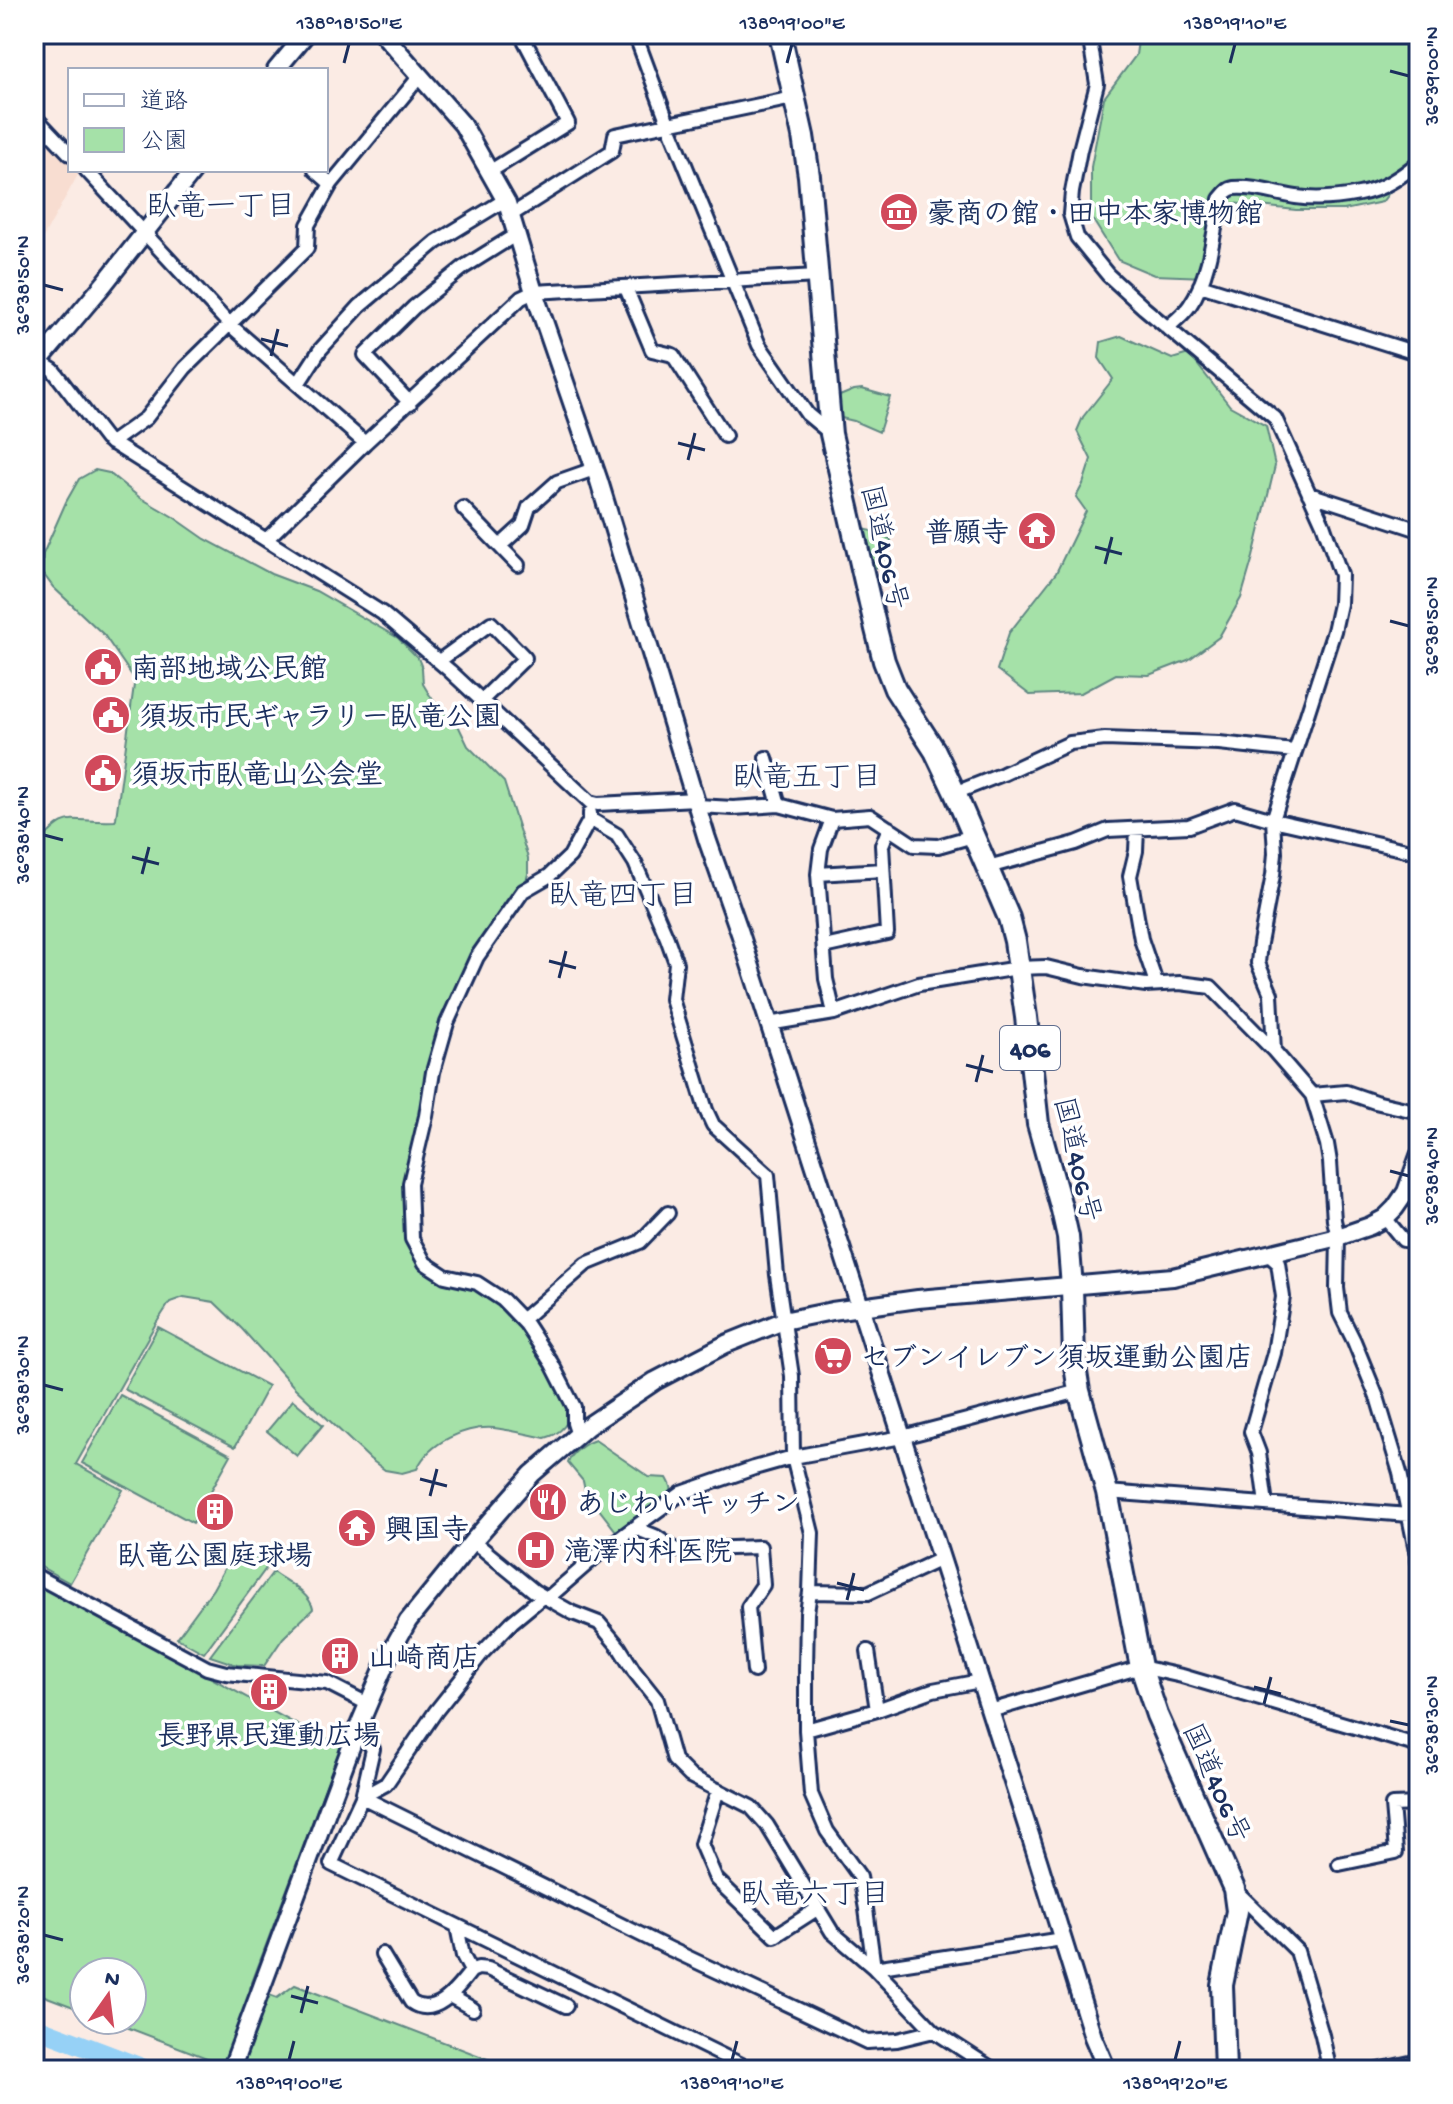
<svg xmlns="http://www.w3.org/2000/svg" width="1453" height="2104" font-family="'Gochi Hand','Klee One',sans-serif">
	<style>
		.built { fill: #f8ddd1 }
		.green { fill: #a5e1a8; stroke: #608883; stroke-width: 2 }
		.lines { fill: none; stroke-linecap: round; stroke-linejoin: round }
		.river { stroke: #96d1f6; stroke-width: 20 }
		.minor-casing { stroke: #1b2f5e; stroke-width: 18 }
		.tertiary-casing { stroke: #1b2f5e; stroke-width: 22 }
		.trunk-casing { stroke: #1b2f5e; stroke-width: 26 }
		.minor { stroke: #fff; stroke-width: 12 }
		.tertiary { stroke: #fff; stroke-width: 16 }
		.trunk { stroke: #fff; stroke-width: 20 }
		.ticks { fill: none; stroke: #1b2f5e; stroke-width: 3 }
		.labels { text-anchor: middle; stroke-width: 7; stroke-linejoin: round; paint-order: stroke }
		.shield { fill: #fff; stroke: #5f6d8e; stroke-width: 2 }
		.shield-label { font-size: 26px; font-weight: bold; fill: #1b2f5e }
		.poi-label { font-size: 28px; font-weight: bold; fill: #1b2f5e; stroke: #fff; text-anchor: start }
		.street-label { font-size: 28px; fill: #1b2f5e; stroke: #fff }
		.neighbourhood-label { font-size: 30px; fill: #1b2f5e; stroke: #fff }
		.neatline { fill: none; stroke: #1b2f5e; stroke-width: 3 }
		.ticks-label { font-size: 20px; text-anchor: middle; fill: #1b2f5e }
	</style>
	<rect width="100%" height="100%" fill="#fbebe4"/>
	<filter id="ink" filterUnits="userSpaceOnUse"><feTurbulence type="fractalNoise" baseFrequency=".0125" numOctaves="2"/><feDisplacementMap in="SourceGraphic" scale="16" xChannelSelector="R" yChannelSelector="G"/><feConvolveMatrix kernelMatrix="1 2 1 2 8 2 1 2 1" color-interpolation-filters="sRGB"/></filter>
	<g filter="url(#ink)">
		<path class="built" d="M34 126 70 163V170H77L79 173 34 254Z"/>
		<path class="green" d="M1139 34H1419V153L1382 202 1344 210H1296L1232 203 1206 277 1154 275 1118 260 1091 217V167L1104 98 1136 55Z
			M1121 336 1172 359 1189 354 1230 406 1266 426 1275 466 1253 557 1241 598 1219 637 1188 660 1149 675 1116 674 1081 693 1030 695 997 670 1009 633 1056 573 1086 511 1076 497 1083 484 1091 459 1077 431 1083 417 1113 379 1099 358 1101 342Z
			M862 389 890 397 879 432 854 421 837 417 835 398 854 390Z
			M95 470 109 473 139 497 175 518 205 539 271 574 316 591 398 638 418 658 422 668 423 684 429 694 437 705 458 725 468 746 504 782 528 858V874L523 891 478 955 447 1023 410 1183 412 1239 425 1263 503 1300 574 1407C569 1422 562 1434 545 1438 528 1434 511 1430 494 1428 466 1426 429 1442 417 1469L402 1473 385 1470 370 1459 294 1387 242 1329 214 1302 184 1297 170 1302 155 1325 76 1464 123 1490 70 1583 34 1563V1066L38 1048 34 999V849C70 807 66 823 115 821L116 818 134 685 133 677 104 635 53 587 42 572 43 554 66 502 79 479Z
			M858 528 872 531 891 539C891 556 880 568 864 574Z
			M158 1327 268 1386 235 1447 124 1389Z
			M120 1395 231 1455 193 1523 82 1463Z
			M293 1400 323 1425 297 1456 267 1431Z
			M595 1440 649 1477 667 1478C671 1485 673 1489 670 1497L619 1535 585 1491 583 1481 568 1463C571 1453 585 1443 595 1440Z
			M238 1544 267 1567 204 1653 177 1638 213 1589Z
			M273 1572C286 1582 310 1593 313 1609L283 1638 264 1666 237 1665 210 1656Z
			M34 1581 312 1733 342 1743 250 1988 277 1998 295 1985 516 2070H238L108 2020H132V1972H84V2011L34 1992Z"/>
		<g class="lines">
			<path class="river" d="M34 2027 147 2070"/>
			<defs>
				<path id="minor" d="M635 34 668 123 759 345 807 414 831 434
					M1089 34 1097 84 1080 150 1072 192 1070 214 1077 237 1108 275 1144 308 1275 418 1323 524 1341 575 1340 604 1334 631 1273 820 1275 853 1273 875 1260 943 1258 963 1271 994 1274 1051
					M34 116 70 154
					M86 170 229 324 365 443
					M315 170 331 184 420 76
					M489 172 568 123 521 34
					M511 215 612 151 615 135 793 98
					M1200 285 1419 354
					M626 288 652 350 673 355 725 436
					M1167 328C1175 321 1184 314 1190 305 1209 278 1214 232 1220 199 1224 194 1227 189 1234 188 1254 186 1277 194 1296 197 1316 200 1339 198 1359 194 1382 190 1401 177 1419 162
					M34 358 53 370 106 439 382 613 450 671 590 802 598 804 696 799
					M298 384 320 350 360 306 436 242 505 200
					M410 403 365 355 414 307 464 267 517 234
					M111 443 146 418 185 368 307 248 308 225 331 184
					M1309 494 1419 530
					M463 508 518 565
					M266 540 365 443 521 298 534 292 817 276
					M500 546 523 525 529 507 557 482 594 469
					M439 661 491 623 525 658 482 700
					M766 758 779 805
					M955 793 1003 774 1070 743 1105 739 1219 743 1294 751
					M698 806 733 808 779 805 832 819 870 816 914 845 938 846 973 836
					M590 819 617 835 635 863 667 938 676 963 672 999 706 1110 713 1125 768 1175 777 1275 792 1376 793 1457 812 1533 810 1592 807 1613 806 1670V1730L811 1794 827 1831 860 1877 866 1909 874 1968
					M832 819 821 849 818 874 826 979 834 1013
					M1137 829 1136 851 1130 876 1141 939 1156 983
					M988 867 1076 843 1108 830 1189 826 1235 809 1273 820 1419 853
					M818 874 883 870
					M824 947 887 933 882 845 889 828
					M768 1024 834 1013 919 984 1018 968 1046 967 1083 976 1146 985 1180 983 1211 987 1274 1051 1312 1095 1327 1144 1330 1162 1334 1220 1338 1237 1337 1288 1340 1313 1354 1341 1378 1400 1400 1473 1419 1565
					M1312 1095 1346 1092 1375 1102 1419 1112
					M1385 1218 1403 1240 1419 1241
					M522 1320 586 1264 640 1242 668 1213
					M578 1435 574 1423V1407L552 1364 526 1324 503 1300 477 1283 445 1276 425 1263 412 1239 410 1183 426 1116 433 1072 447 1023 477 957 523 891 549 876 570 856 590 819V813
					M1107 1492 1409 1515
					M1266 1504 1259 1453 1251 1432 1274 1353 1283 1297 1278 1263 1269 1255
					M635 1528 655 1536 676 1550 760 1547 763 1585 748 1607 754 1671
					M473 1541 534 1591 573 1613 599 1623 619 1647 634 1671 657 1700 674 1760 690 1776 751 1807 767 1825 832 1932 874 1968 934 2031 994 2070
					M34 1575 207 1668 226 1673 327 1683 368 1704
					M810 1592 868 1593 941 1559
					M868 1651 877 1710
					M990 1711 1141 1667 1182 1676 1419 1746
					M358 1728 373 1749 362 1797 331 1864 752 2070
					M806 1730 877 1710 933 1690 980 1681
					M718 1790 701 1844 716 1879 775 1936 817 1909
					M362 1797 386 1784 436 1711 483 1652 512 1622 541 1598H548L602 1551 682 1493 754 1468 793 1457 902 1437 1079 1391
					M362 1797 670 1949 867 2042 897 2040 934 2031
					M1339 1864 1396 1852 1392 1805 1419 1804
					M1234 1889 1297 1951 1322 2035 1328 2063V2070
					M382 1954 411 2002C435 2019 457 1989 471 1971L463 1956 457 1926
					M874 1968 1062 1939
					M471 1971 478 1968 488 1969 566 2006
					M450 1996 473 2009
					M1378 2070 1419 2061"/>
				<path id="tertiary" d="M383 34 463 125 507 203 534 292 599 481 707 839 740 933 1038 1860 1093 2037 1107 2070
					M276 70 306 34
					M39 361 104 284 194 170
					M231 2070 358 1728 389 1655 408 1621 473 1541 532 1474 588 1426 655 1381 726 1344 783 1321 832 1311 918 1299 1173 1277 1338 1237 1370 1226 1385 1218 1395 1208 1406 1192 1419 1156"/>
				<path id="trunk" d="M780 34 803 136 809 176 831 434 876 629 884 661 895 689 935 751 955 793 1009 918 1015 941 1026 1017 1038 1124 1062 1210 1068 1237 1072 1287 1074 1360 1079 1391 1107 1492 1141 1667 1157 1715 1234 1889 1237 1911 1222 1985 1225 2070"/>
			</defs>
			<use href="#minor" class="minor-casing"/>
			<use href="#tertiary" class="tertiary-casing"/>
			<use href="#trunk" class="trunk-casing"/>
			<use href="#minor" class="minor"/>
			<use href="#tertiary" class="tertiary"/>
			<use href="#trunk" class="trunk"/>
		</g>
	</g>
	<path class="ticks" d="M344 63 349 44M787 63 792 44M1230 63 1235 44M1390 71 1409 76M44 285 63 290M261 339 288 346M271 356 278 329M678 443 705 450M688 460 695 433M1095 547 1122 554M1105 564 1112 537M1390 621 1409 626M44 835 63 840M132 857 159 864M142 874 149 847M549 961 576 968M559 978 566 951M966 1065 993 1072M976 1082 983 1055M1390 1171 1409 1176M44 1385 63 1390M420 1479 447 1486M430 1496 437 1469M837 1583 864 1590M847 1600 854 1573M1254 1687 1281 1694M1264 1704 1271 1677M1390 1721 1409 1725M44 1935 63 1940M291 1996 318 2003M301 2013 308 1986M289 2060 294 2041M732 2060 737 2041M1175 2060 1180 2041"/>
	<defs>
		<symbol id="museum-disc" viewBox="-11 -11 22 22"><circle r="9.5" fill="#d1495b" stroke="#fff"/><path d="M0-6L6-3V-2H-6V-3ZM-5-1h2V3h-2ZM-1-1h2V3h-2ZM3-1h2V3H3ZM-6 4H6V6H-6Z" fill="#fff"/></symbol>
		<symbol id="temple-disc" viewBox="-11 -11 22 22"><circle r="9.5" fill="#d1495b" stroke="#fff"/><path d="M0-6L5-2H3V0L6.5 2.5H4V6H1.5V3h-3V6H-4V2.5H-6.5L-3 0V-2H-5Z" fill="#fff"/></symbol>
		<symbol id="civic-disc" viewBox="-11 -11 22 22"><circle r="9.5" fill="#d1495b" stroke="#fff"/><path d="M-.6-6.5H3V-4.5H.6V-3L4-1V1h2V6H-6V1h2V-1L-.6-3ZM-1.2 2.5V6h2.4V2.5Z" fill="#fff"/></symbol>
		<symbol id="supermarket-disc" viewBox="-11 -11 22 22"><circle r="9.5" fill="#d1495b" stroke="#fff"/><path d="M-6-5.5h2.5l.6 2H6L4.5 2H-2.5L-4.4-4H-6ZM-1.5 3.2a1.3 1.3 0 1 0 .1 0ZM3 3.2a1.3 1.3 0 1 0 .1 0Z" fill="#fff"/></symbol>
		<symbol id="restaurant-disc" viewBox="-11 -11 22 22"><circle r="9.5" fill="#d1495b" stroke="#fff"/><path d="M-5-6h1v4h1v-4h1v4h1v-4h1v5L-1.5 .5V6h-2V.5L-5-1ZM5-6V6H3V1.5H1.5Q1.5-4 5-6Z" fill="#fff"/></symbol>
		<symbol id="building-disc" viewBox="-11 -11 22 22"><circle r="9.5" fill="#d1495b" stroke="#fff"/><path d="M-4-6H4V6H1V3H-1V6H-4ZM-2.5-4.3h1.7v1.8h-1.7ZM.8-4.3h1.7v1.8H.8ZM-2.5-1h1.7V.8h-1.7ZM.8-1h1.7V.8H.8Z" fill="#fff"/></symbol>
		<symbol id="hospital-disc" viewBox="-11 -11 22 22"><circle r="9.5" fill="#d1495b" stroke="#fff"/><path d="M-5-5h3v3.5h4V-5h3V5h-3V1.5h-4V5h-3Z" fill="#fff"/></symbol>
	</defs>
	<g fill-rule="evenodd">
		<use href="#museum-disc" x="877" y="190" width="44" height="44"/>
		<use href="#temple-disc" x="1015" y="509" width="44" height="44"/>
		<use href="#civic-disc" x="81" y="645" width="44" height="44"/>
		<use href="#civic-disc" x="89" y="693" width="44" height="44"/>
		<use href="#civic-disc" x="81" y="751" width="44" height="44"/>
		<use href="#supermarket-disc" x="811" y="1334" width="44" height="44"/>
		<use href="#restaurant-disc" x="526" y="1480" width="44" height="44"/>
		<use href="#building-disc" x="193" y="1490" width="44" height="44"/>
		<use href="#temple-disc" x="335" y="1506" width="44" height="44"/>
		<use href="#hospital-disc" x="514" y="1528" width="44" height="44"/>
		<use href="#building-disc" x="318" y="1634" width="44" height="44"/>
		<use href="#building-disc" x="247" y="1670" width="44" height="44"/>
	</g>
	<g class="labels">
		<rect class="shield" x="1000" y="1026" width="60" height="44" rx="6"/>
		<g class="shield-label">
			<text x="1030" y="1057">406</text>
		</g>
		<g class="poi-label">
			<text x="927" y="222">豪商の館・田中本家博物館</text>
			<text x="1009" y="541" text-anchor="end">普願寺</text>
			<text x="131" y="677">南部地域公民館</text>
			<text x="139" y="725">須坂市民ギャラリー臥竜公園</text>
			<text x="131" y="783">須坂市臥竜山公会堂</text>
			<text x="861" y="1366">セブンイレブン須坂運動公園店</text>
			<text x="576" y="1512">あじわいキッチン</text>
			<text x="385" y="1538">興国寺</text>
			<text x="564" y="1560">滝澤内科医院</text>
			<text x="215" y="1564" text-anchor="middle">臥竜公園庭球場</text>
			<text x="368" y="1666">山崎商店</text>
			<text x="269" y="1744" text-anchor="middle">長野県民運動広場</text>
		</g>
		<g class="street-label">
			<text transform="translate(886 547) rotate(77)" y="10">国道406号</text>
			<text transform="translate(1079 1159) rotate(77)" y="10">国道406号</text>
			<text transform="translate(1218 1782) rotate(66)" y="10">国道406号</text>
		</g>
		<g class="neighbourhood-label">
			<text x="221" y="215">臥竜一丁目</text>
			<text x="807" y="786">臥竜五丁目</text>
			<text x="623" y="904">臥竜四丁目</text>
			<text x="815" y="1903">臥竜六丁目</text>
		</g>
	</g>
	<rect width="1453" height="2104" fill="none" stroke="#fff" stroke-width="88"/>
	<rect x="68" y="68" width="260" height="104" fill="#ffffff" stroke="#a4acbf" stroke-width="2"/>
	<rect x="84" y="94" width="40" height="12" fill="#ffffff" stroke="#a4acbf" stroke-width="2"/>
	<text x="140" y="108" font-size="24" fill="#1b2f5e">道路</text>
	<rect x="84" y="128" width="40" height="24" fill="#a5e1a8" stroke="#a4acbf" stroke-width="2"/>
	<text x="140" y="148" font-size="24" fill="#1b2f5e">公園</text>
	<g transform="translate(108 1996) rotate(14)"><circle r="38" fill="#ffffff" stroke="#a4acbf" stroke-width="2"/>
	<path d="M0-6L14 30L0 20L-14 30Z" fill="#d1495b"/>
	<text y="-12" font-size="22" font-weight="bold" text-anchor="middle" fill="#1b2f5e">N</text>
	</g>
	<rect x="44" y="44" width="1365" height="2016" class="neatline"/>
	<g class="ticks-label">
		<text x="349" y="29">138°18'50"E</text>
		<text x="792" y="29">138°19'00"E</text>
		<text x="1235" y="29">138°19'10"E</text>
		<text transform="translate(1431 76) rotate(-90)" y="7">36°39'00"N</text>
		<text transform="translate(22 285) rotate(-90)" y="7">36°38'50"N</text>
		<text transform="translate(1431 626) rotate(-90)" y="7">36°38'50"N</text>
		<text transform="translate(22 835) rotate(-90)" y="7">36°38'40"N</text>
		<text transform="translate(1431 1176) rotate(-90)" y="7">36°38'40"N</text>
		<text transform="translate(22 1385) rotate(-90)" y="7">36°38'30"N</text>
		<text transform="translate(1431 1725) rotate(-90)" y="7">36°38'30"N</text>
		<text transform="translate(22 1935) rotate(-90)" y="7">36°38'20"N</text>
		<text x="289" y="2089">138°19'00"E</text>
		<text x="732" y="2089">138°19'10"E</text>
		<text x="1175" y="2089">138°19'20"E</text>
	</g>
</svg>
